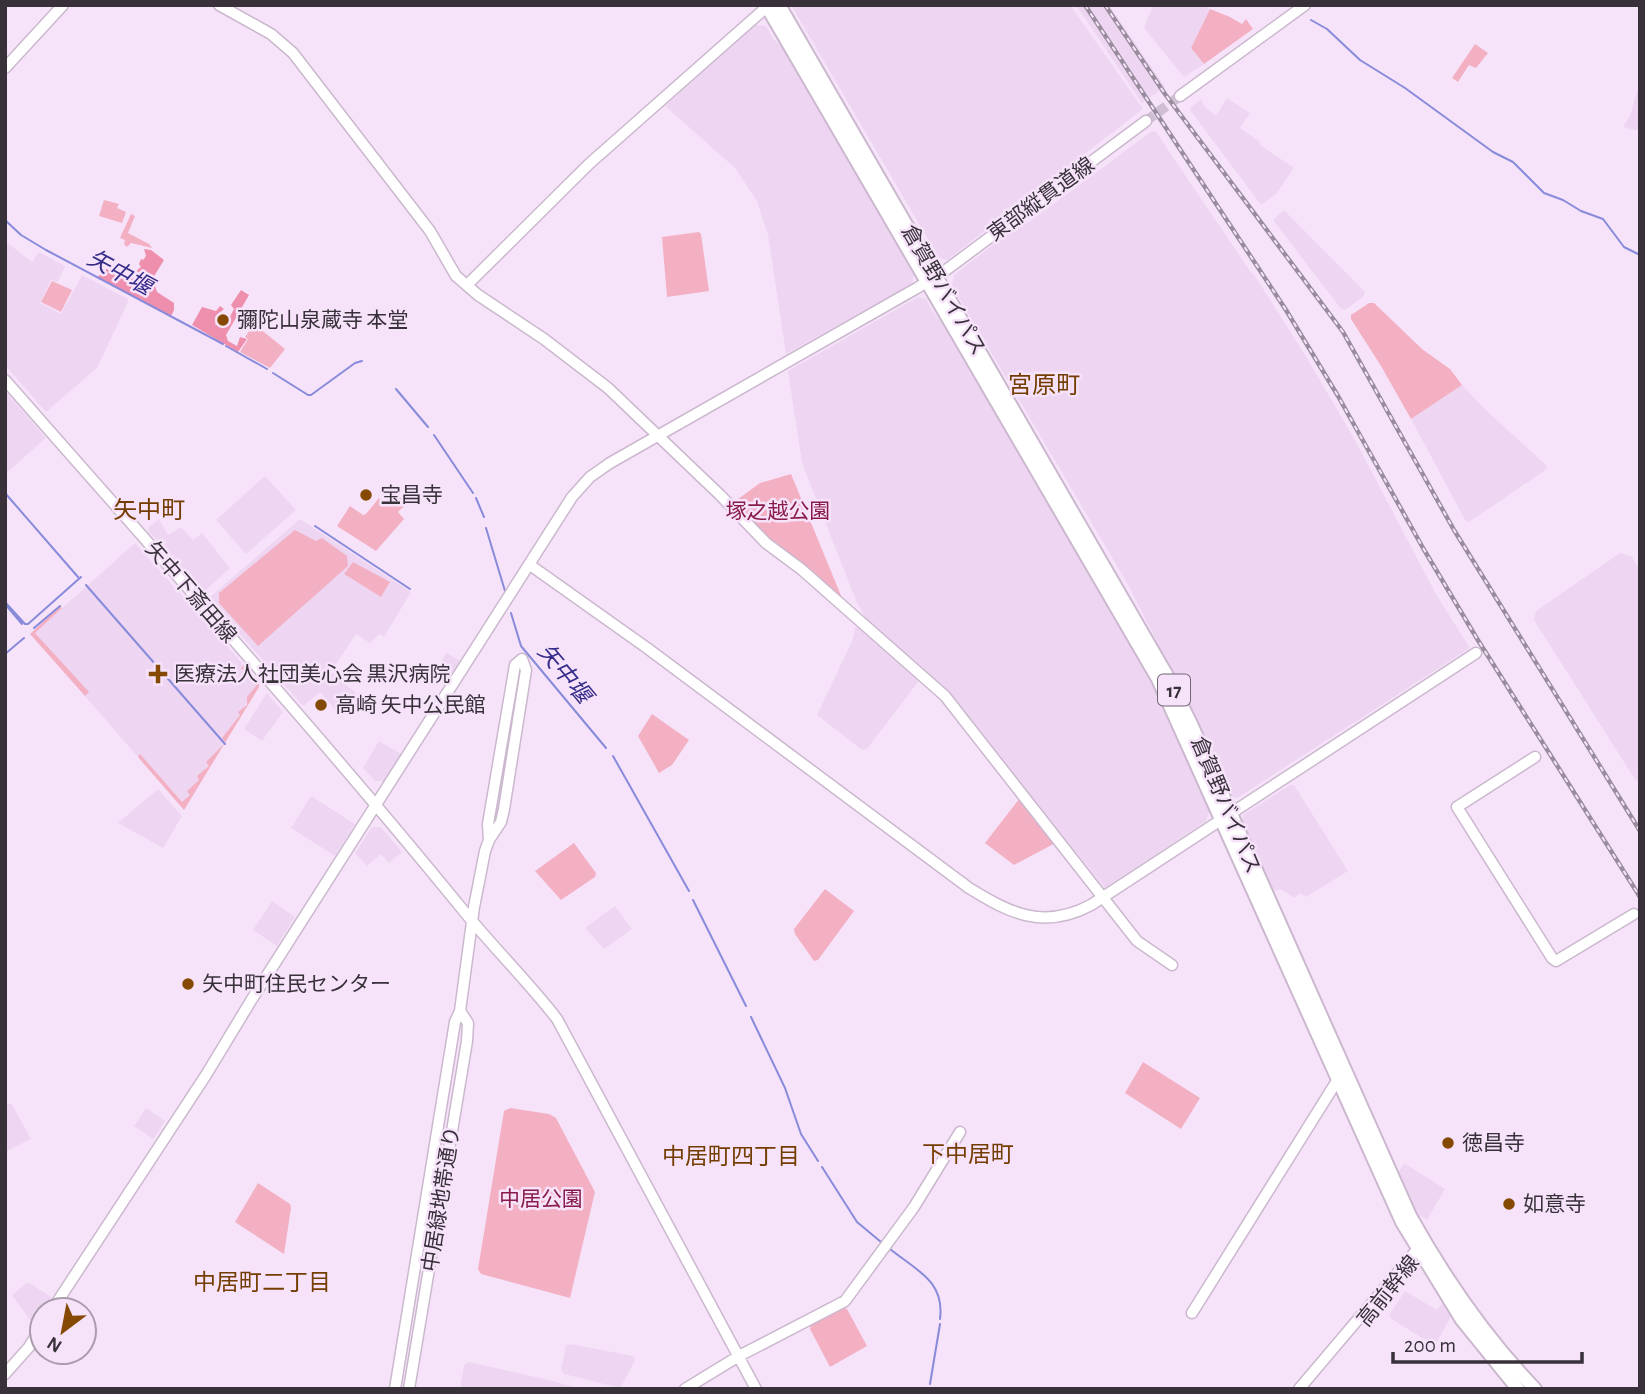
<svg xmlns="http://www.w3.org/2000/svg" width="1645" height="1394" font-family="'Alegreya Sans','Noto Sans JP',sans-serif">
	<style>
		.built { fill: #eed6f3 }
		.green { fill: #f3b0c3 }
		.forest { fill: #ee90ad }
		.lines { fill: none; stroke-linecap: round; stroke-linejoin: round }
		.stream { stroke: #888ada; stroke-width: 2 }
		.secondary-tunnel { stroke: #d0bfd4; stroke-width: 10; stroke-dasharray: 10 5; stroke-linecap: butt }
		.secondary-casing { stroke: #cbb8ce; stroke-width: 13 }
		.highway-casing { stroke: #cbb8ce; stroke-width: 16 }
		.secondary { stroke: #fff; stroke-width: 10 }
		.highway { stroke: #fff; stroke-width: 12 }
		.rail-casing { stroke: #998c9c; stroke-width: 4.5 }
		.rail { stroke: #f6e3fa; stroke-width: 2; stroke-dasharray: 5; stroke-linecap: butt }
		.poi-dot { fill: #854903; stroke: #f6e3fa; stroke-width: 2.5 }
		.labels { text-anchor: middle; stroke-width: 5; stroke-linejoin: round; paint-order: stroke }
		.shield { fill: #f6e3fa; stroke: #716674; stroke-width: 2 }
		.shield-label { font-size: 19px; font-weight: bold; fill: #38313a }
		.street-label { font-size: 21px; fill: #38313a; stroke: #f6e3fa }
		.poi-label { font-size: 21px; fill: #38313a; stroke: #f6e3fa; text-anchor: start }
		.park-label { font-size: 21px; fill: #881b49; stroke: #f6e3fa }
		.water-label { font-size: 23px; font-style: italic; fill: #362c89; stroke: #f6e3fa }
		.neighbourhood-label { font-size: 23px; fill: #743d00; stroke: #f6e3fa }
		.quarter-label { font-size: 24px; fill: #743d00; stroke: #f6e3fa }
	</style>
	<rect width="100%" height="100%" fill="#f6e3fa"/>
	<path class="built" d="M791 5H1070L1143 109 947 260 939 258Z
		M1076 5H1109L1165 87 1142 103Z
		M1153 5H1208L1207 8 1210 9 1191 48 1204 64 1184 77 1144 28Z
		M755 25 766 26 774 40 780 44 914 275 912 284 786 354 768 235 757 201 735 168 665 106Z
		M1640 81V131L1623 127 1630 116Z
		M1227 98 1250 113 1240 128 1260 142V145L1294 168 1276 194 1261 205 1190 110 1191 107 1201 99 1205 107 1216 116Z
		M1152 131 1156 132 1250 271 1255 276 1307 358 1356 442 1437 596 1470 648 1237 798 1228 796 1177 681 1127 583 952 286 954 275 1013 229 1029 222Z
		M1284 210 1365 292 1364 296 1345 310 1341 309 1273 220Z
		M5 241 32 262 38 253H41L65 266 58 282 51 280 40 303 61 314 82 275 128 299V302L97 368 46 412 5 365Z
		M918 297 926 299 933 312 941 322 1128 642 1151 683 1210 810 1206 821 1105 888 950 696 870 625 857 603 802 463 788 371Z
		M1462 385 1488 412 1546 465 1547 469 1469 522 1465 520 1411 419Z
		M5 391 46 438 5 474Z
		M265 476 296 510 246 554 216 520Z
		M159 519 168 535 181 527 193 540 202 533 230 568 205 591H201L173 558 175 555 172 557 148 531 149 527Z
		M300 519 411 592 384 637 380 634 370 643 356 634 331 672 357 694 351 708 341 717 320 692 303 706 210 600V597Z
		M135 543 259 682 184 810 32 635Z
		M1620 553 1631 556 1640 569V778L1636 781 1534 620 1536 611Z
		M858 627 917 678 918 682 867 749 862 750 817 715 853 639 855 628Z
		M446 653 461 661 445 683 434 675Z
		M267 693 283 712 262 741 244 729Z
		M379 741 401 754 384 781H375L363 768Z
		M1290 785H1294L1348 871 1306 897 1300 893 1295 898 1280 889 1271 892 1241 824 1243 815Z
		M158 789 182 816 163 848 118 823Z
		M311 796 355 824 335 856 291 828Z
		M372 827H381L402 852 389 863 381 854 367 866 355 853Z
		M272 901 295 917 277 946 253 930Z
		M615 906 632 929 604 949 585 928Z
		M11 1103 31 1139 5 1152V1106Z
		M146 1108 165 1121 153 1139 134 1126Z
		M1404 1163 1445 1189 1427 1220 1416 1213 1397 1174Z
		M28 1282 51 1297 38 1319 30 1320 12 1295Z
		M1405 1291 1437 1310 1442 1303 1451 1316 1435 1346 1390 1318 1389 1315Z
		M570 1344 633 1356 635 1360 622 1385 620 1388 564 1374 561 1370 566 1346Z
		M469 1362 549 1380 582 1389H460L464 1365Z"/>
	<path class="green" d="M1210 9 1230 17 1242 24 1246 19 1253 29 1204 64 1191 48Z
		M1475 44 1488 53 1476 68 1469 65 1458 82 1452 78Z
		M104 200 119 204 117 208 126 212 122 223 99 216Z
		M131 214 135 216 128 233 149 244 152 248 131 243 127 247 124 244 125 240 120 238Z
		M699 232 701 234 709 291 667 297 662 237Z
		M52 281 72 290 61 312 41 302Z
		M1369 303H1374L1422 349 1450 369 1462 385 1411 419 1381 366 1351 319V315Z
		M254 324 285 349 270 368 240 352 248 339 245 337Z
		M791 474 842 598 839 600 765 538 735 506 734 502 760 483Z
		M396 494 407 503 398 512 404 519 376 551 337 526 350 506 363 515 366 514 379 498 385 504Z
		M295 530 316 541 322 538 347 556 348 566 258 646 219 603V593Z
		M353 562 390 582 381 597 344 574Z
		M60 606 62 608 35 633 89 692 85 696 30 634Z
		M244 665 259 682V687L184 810 138 757 140 754 182 802 190 795 187 791 199 780 197 776 209 766 206 762 223 745 225 742 222 738 240 715 238 712 247 705V697L256 686 241 668Z
		M652 714 689 740 672 765 659 773 638 736Z
		M1023 794 1059 841 1014 865 985 843Z
		M574 843 596 873 595 877 561 900 535 871Z
		M825 889 854 911 818 960 814 961 795 934 794 929Z
		M1143 1062 1200 1098 1181 1129 1125 1093Z
		M510 1108 549 1114 556 1118 595 1192 570 1298 481 1274 478 1269 504 1111Z
		M258 1183 290 1204 291 1208 284 1254 235 1222Z
		M842 1307 847 1309 867 1346 830 1367 810 1329 811 1323Z"/>
	<path class="forest" d="M144 249 151 250 164 260 150 283 155 286 157 292 174 303V310L171 316 97 277 102 274 104 275 106 269 115 272 116 277 120 279 124 276 135 279 138 273 136 271 141 267 139 264 141 259 143 260 146 256Z
		M241 290 249 295 226 335 228 341 237 346 240 337 247 339 238 352 192 325 202 307 216 311 220 306 224 309 215 317 218 319 215 324 220 327 223 323 226 324 234 309 231 305Z"/>
	<g class="lines">
		<path class="stream" d="M1311 20 1327 29 1360 60 1405 88 1493 152 1513 162 1544 193 1563 200 1581 211 1603 219 1624 247 1640 255
			M5 220 21 235 46 250 223 344
			M226 346 267 369
			M273 373 308 395H311L355 363 362 361
			M396 389 428 427
			M434 435 473 493
			M5 493 78 577
			M476 498 484 517
			M315 526 410 589
			M486 528 505 591
			M86 585 225 744
			M5 602 25 624H28L81 577
			M5 604 22 624
			M511 613 521 646 606 748
			M34 628 60 606
			M5 654 24 638
			M613 756 689 891
			M693 900 746 1006
			M751 1017 785 1088 801 1134 818 1161
			M822 1167 857 1222 881 1242
			M890 1249C916 1270 945 1281 940 1319
			M930 1384 940 1324"/>
		<path class="secondary-tunnel" d="M1146 121 1180 96"/>
		<defs>
			<path id="secondary" d="M219 5 271 34 293 53 430 231 456 276 478 295 544 339 608 388 720 495 766 543 801 569 945 696 1137 941 1172 965
				M5 68 63 5
				M1180 96 1305 5
				M467 285 589 164 769 5
				M5 380C160 557 318 732 467 915 496 950 529 983 557 1019L756 1389
				M530 565 647 648 969 888C1011 914 1044 930 1091 905L1476 653
				M1535 757 1457 807 1552 958 1556 961 1634 914
				M52 1310 206 1075 252 999 572 497 590 477 610 463 917 288 946 270 1146 121
				M1192 1313 1340 1076
				M5 1374 29 1347 42 1326
				M395 1389 455 1022 460 1011 474 907 485 851 489 840 501 822 504 809 526 670 522 659 515 665 488 824 489 840
				M409 1389 467 1041 468 1023 460 1011
				M685 1389 739 1356 845 1301 914 1207 960 1132
				M1299 1389 1421 1245"/>
			<path id="highway" d="M766 5 1158 679 1402 1222 1462 1320 1518 1389
				M779 5 1166 674 1191 724 1410 1216C1445 1279 1485 1337 1535 1389"/>
		</defs>
		<use href="#secondary" class="secondary-casing"/>
		<use href="#highway" class="highway-casing"/>
		<use href="#secondary" class="secondary"/>
		<use href="#highway" class="highway"/>
		<defs>
			<path id="rail" d="M1085 5 1286 310 1338 396 1423 548 1476 637 1640 897
				M1105 5 1165 94 1343 332 1454 530 1640 831"/>
		</defs>
		<use href="#rail" class="rail-casing"/>
		<use href="#rail" class="rail"/>
	</g>
	<g class="poi-dot">
		<circle cx="223" cy="320" r="7"/>
		<circle cx="366" cy="495" r="7"/>
		<path d="M154.5 663.5h7v7h7v7h-7v7h-7v-7h-7v-7h7z"/>
		<circle cx="321" cy="705" r="7"/>
		<circle cx="188" cy="984" r="7"/>
		<circle cx="1448" cy="1143" r="7"/>
		<circle cx="1509" cy="1204" r="7"/>
	</g>
	<g class="labels">
		<rect class="shield" x="1158" y="674.5" width="32" height="31" rx="5"/>
		<g class="shield-label">
			<text x="1174" y="697">17</text>
		</g>
		<g class="street-label">
			<text transform="translate(1041 199) rotate(-36)" y="7">東部縦貫道線</text>
			<text transform="translate(944 290) rotate(60)" y="7">倉賀野バイパス</text>
			<text transform="translate(191 592) rotate(49)" y="7">矢中下斎田線</text>
			<text transform="translate(1226 805) rotate(67)" y="7">倉賀野バイパス</text>
			<text transform="translate(441 1199) rotate(-81)" y="7">中居緑地帯通り</text>
			<text transform="translate(1388 1291) rotate(-51)" y="7">高前幹線</text>
		</g>
		<g class="poi-label">
			<text x="237" y="327">彌陀山泉蔵寺 本堂</text>
			<text x="380" y="502">宝昌寺</text>
			<text x="174" y="681">医療法人社団美心会 黒沢病院</text>
			<text x="335" y="712">高崎 矢中公民館</text>
			<text x="202" y="991">矢中町住民センター</text>
			<text x="1462" y="1150">徳昌寺</text>
			<text x="1523" y="1211">如意寺</text>
		</g>
		<g class="park-label">
			<text x="778" y="518">塚之越公園</text>
			<text x="541" y="1206">中居公園</text>
		</g>
		<g class="water-label">
			<text transform="translate(120 272) rotate(28)" y="8">矢中堰</text>
			<text transform="translate(565 673) rotate(50)" y="8">矢中堰</text>
		</g>
		<g class="neighbourhood-label">
			<text x="968" y="1162">下中居町</text>
			<text x="731" y="1164">中居町四丁目</text>
			<text x="262" y="1290">中居町二丁目</text>
		</g>
		<g class="quarter-label">
			<text x="1044" y="393">宮原町</text>
			<text x="149" y="518">矢中町</text>
		</g>
	</g>
	<rect width="1645" height="1394" fill="none" stroke="#38313a" stroke-width="14"/>
	<g transform="translate(63 1331) rotate(212)"><circle r="33" fill="#f6e3fa" stroke="#aa9cad" stroke-width="2"/>
	<path d="M0-5L12 26L0 18L-12 26Z" fill="#854903"/>
	<text y="-10" font-size="19" font-weight="bold" text-anchor="middle" fill="#38313a">N</text>
	</g>
	<path d="M1393 1352v10h189v-10" fill="none" stroke="#38313a" stroke-width="3.5"/>
	<text x="1404" y="1352" font-size="21" fill="#38313a" stroke="#f6e3fa" stroke-width="5" paint-order="stroke">200 m</text>
</svg>
